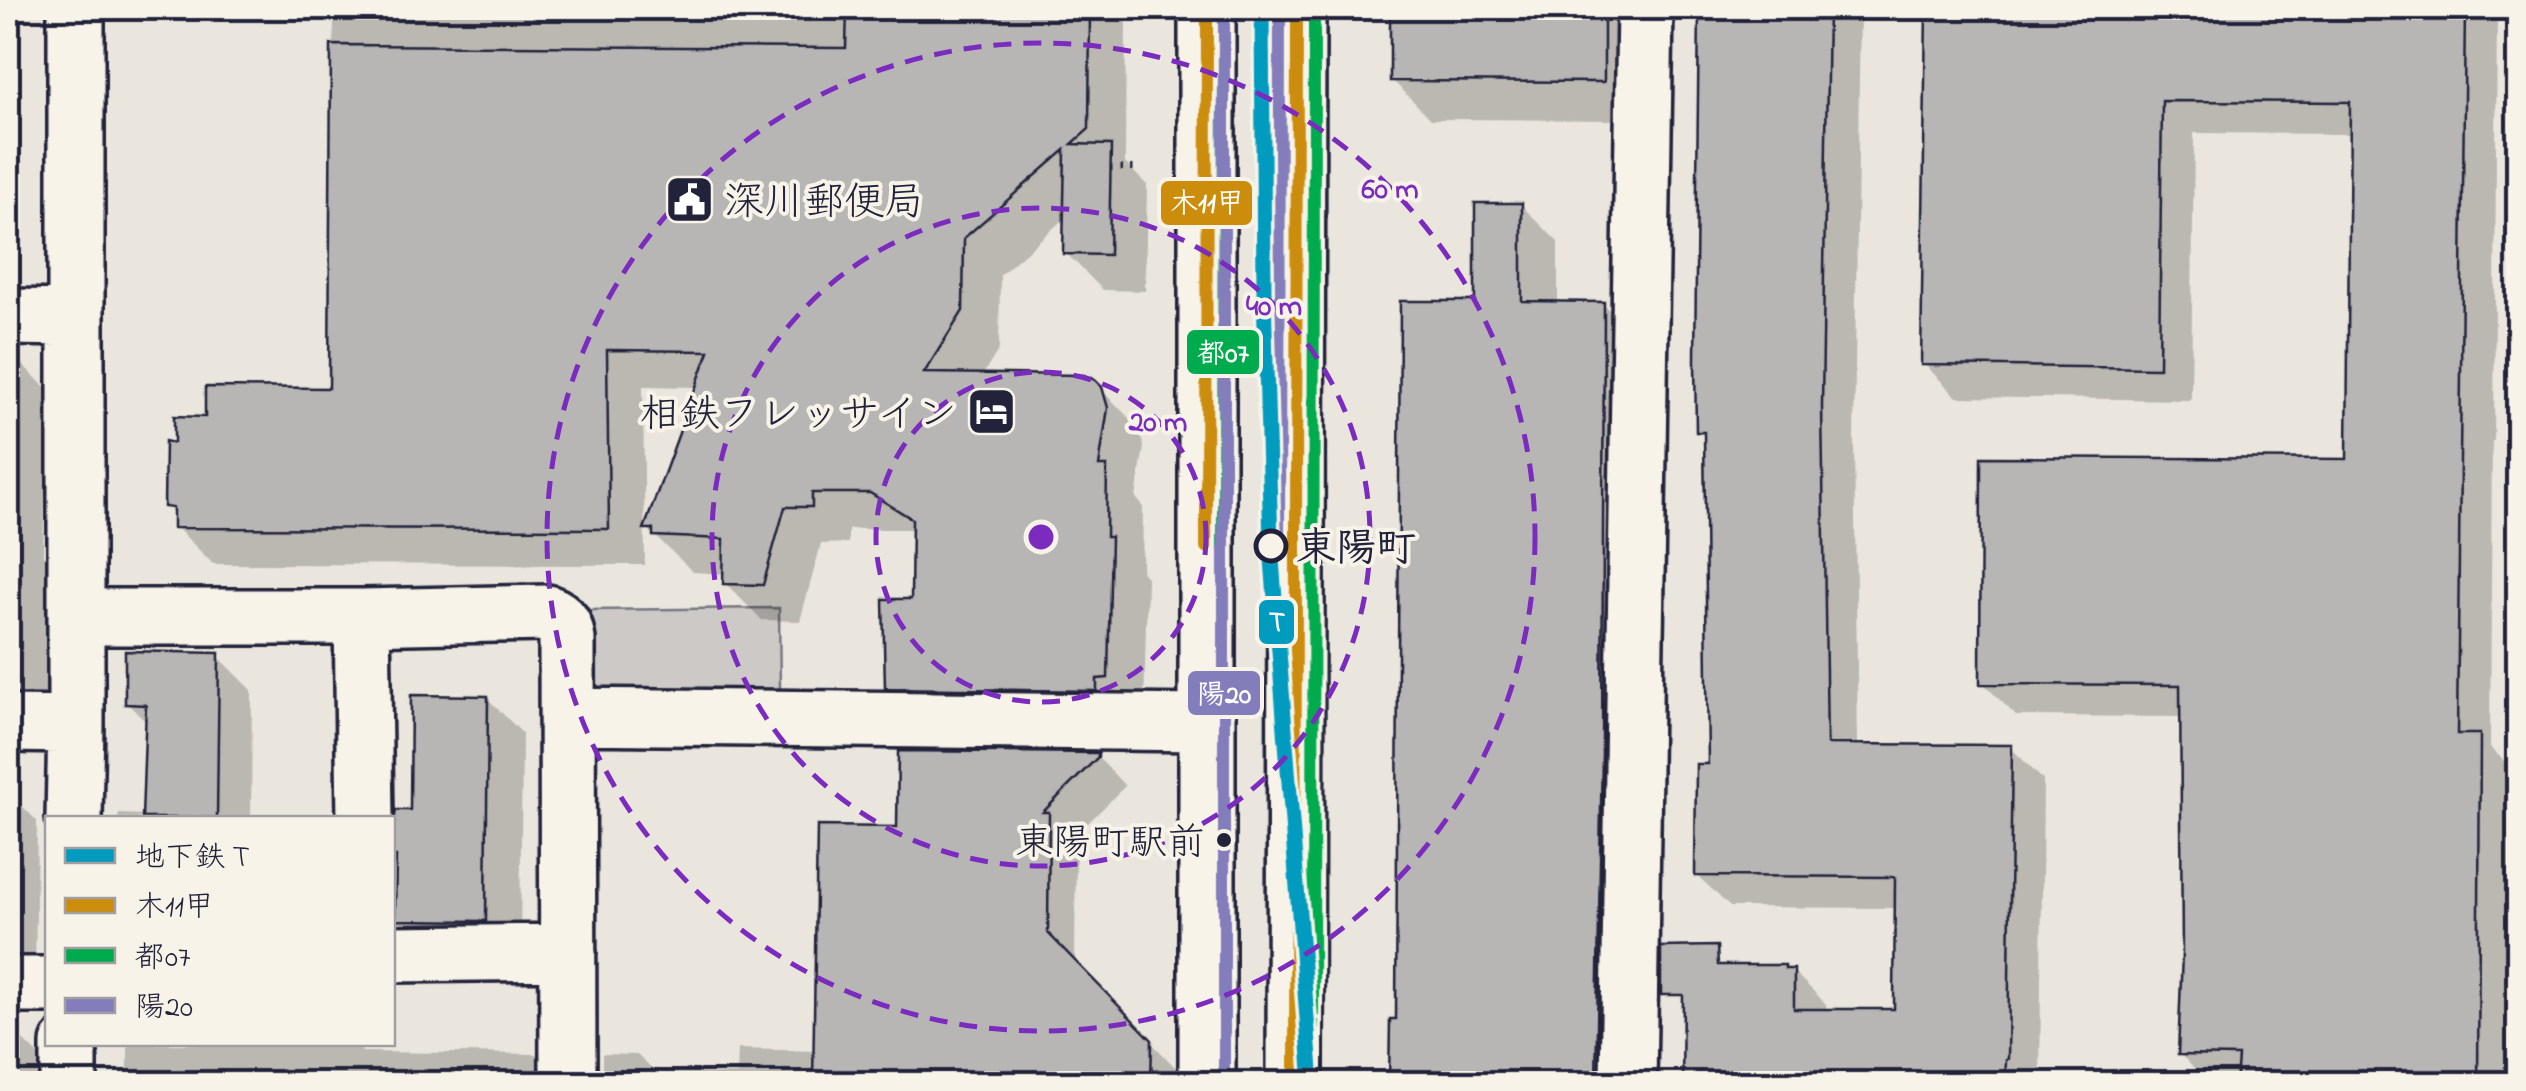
<svg xmlns="http://www.w3.org/2000/svg" width="2526" height="1091" font-family="'Indie Flower','Klee One',sans-serif">
	<style>
		.green { fill: #cdc9c6; stroke: #787680; stroke-width: 2.5 }
		.shadow { fill: #0003 }
		.building { fill: #b8b6b5; stroke: #22223b; stroke-width: 2.5 }
		.lines { fill: none; stroke-linecap: round; stroke-linejoin: round }
		.minor-casing { stroke: #22223b; stroke-width: 62 }
		.major-casing { stroke: #22223b; stroke-width: 62 }
		.path { stroke: #22223b; stroke-width: 6; stroke-dasharray: 2.5 8; stroke-linecap: butt }
		.minor { stroke: #f7f3e8; stroke-width: 55 }
		.major { stroke: #f7f3e8; stroke-width: 55 }
		.bus-1-casing { stroke: #f7f3e8; stroke-width: 20 }
		.bus-2-casing { stroke: #f7f3e8; stroke-width: 20 }
		.bus-3-casing { stroke: #f7f3e8; stroke-width: 20 }
		.bus-1 { stroke: #cc8c0c; stroke-width: 12 }
		.bus-2 { stroke: #00ab4d; stroke-width: 12 }
		.bus-3 { stroke: #837dbb; stroke-width: 12 }
		.metro-1-casing { stroke: #f7f3e8; stroke-width: 22 }
		.metro-1 { stroke: #009bbf; stroke-width: 15 }
		.ring { fill: none; stroke: #7b2cbf; stroke-width: 5; stroke-dasharray: 18 12 }
		.stop-dot { fill: #f7f3e8; stroke: #22223b; stroke-width: 5 }
		.bus-dot { fill: #22223b; stroke: #f7f3e8; stroke-width: 4 }
		.labels { text-anchor: middle; stroke-width: 8; stroke-linejoin: round; paint-order: stroke }
		.bus-label { font-size: 38px; fill: #22223b; stroke: #f7f3e8; text-anchor: end }
		.poi-label { font-size: 40px; fill: #22223b; stroke: #f7f3e8; text-anchor: start }
		.stop-label { font-size: 40px; font-weight: bold; fill: #22223b; stroke: #f7f3e8; text-anchor: start }
		.centre { fill: #7b2cbf; stroke: #f7f3e8; stroke-width: 5 }
		.ring-label { font-size: 30px; text-anchor: middle; font-weight: bold; fill: #7b2cbf; stroke: #f7f3e8; stroke-width: 8; stroke-linejoin: round; paint-order: stroke }
		.line-badge { stroke: #f7f3e8; stroke-width: 4 }
		.badge-label { font-size: 28px; text-anchor: middle; font-weight: bold; fill: #fff }
	</style>
	<rect width="100%" height="100%" fill="#eae6de"/>
	<filter id="ink" filterUnits="userSpaceOnUse"><feTurbulence type="fractalNoise" baseFrequency=".01" numOctaves="2"/><feDisplacementMap in="SourceGraphic" scale="20" xChannelSelector="R" yChannelSelector="G"/><feConvolveMatrix kernelMatrix="1 2 1 2 8 2 1 2 1" color-interpolation-filters="sRGB"/></filter>
	<g filter="url(#ink)">
		<path class="green" d="M779 608 780 692 605 694 589 677 588 610Z"/>
		<path class="shadow" d="M8 8H13L11 296H8Z
			M334 8H1126L1125 163 1147 185 1145 291 1103 290 1066 253V217L1000 275 999 349 982 376 1094 382 1138 427 1144 447 1136 498 1143 506 1142 572 1147 577 1144 714 924 724 887 687 913 602 915 533 909 529H848V543L821 544 800 621 762 620 725 583 726 574 693 572 647 528 698 387 643 386 645 565 213 564 176 527V515L167 506 176 445 208 420 331 390Z
			M1392 8H1642L1641 120 1431 119 1392 80Z
			M1701 8H1860L1854 440 1858 746 2011 748 2043 780 2040 1084H1684L1784 967 1789 971H1793L1826 1004V1011L1896 1012 1898 908 1730 907 1697 875 1710 767 1707 439 1699 431 1697 360Z
			M1929 8H2497L2494 441H2492L2490 747 2512 769 2510 1084H2209L2180 1054 2185 953 2183 717 2016 716 1983 683 2350 461 2352 134 2194 133 2191 400 1957 397 1924 364Z
			M1521 205 1558 242V304H1603L1640 341 1632 1084H1391L1478 304Z
			M8 360H18L48 390 43 555 48 559 49 711 8 725Z
			M218 656 252 690 251 818H118L119 814 145 815 148 724 127 703Z
			M487 698 522 733 520 954 432 953 398 919V872L392 866V836L412 813Z
			M1097 756 1125 786 1072 839 1076 843 1075 964 1179 1071V1084H602V1054L637 1055 656 1073 737 1074 738 1049 816 1051 899 830Z
			M8 792 37 821 35 989 15 1003 10 1022 12 1029 41 1058V1084H8Z
			M128 1044H359L362 1052 536 1054 564 1084H128Z"/>
		<path class="building" d="M847 8H1090L1089 129 1072 144 1111 145 1109 255 1063 254 1065 150 964 238 963 311 924 373 1084 375 1095 380 1102 387 1108 408 1099 466H1107L1106 537H1111L1108 678 1097 679V691L885 688 883 599H911L912 519 870 493H812V507H785L763 585 723 584 724 539 653 536V529H644L709 351 607 350 609 529 173 528V508L164 507 165 441 174 443V416L205 417V387L329 388 331 45 846 48Z
			M1390 8H1604V82L1390 81Z
			M1699 8H1828L1822 406 1827 744 2012 745 2008 1059 2006 1060 2005 1084H1682L1683 995H1661V947L1717 946 1718 965H1785V969H1794V1009H1894L1895 877 1695 876 1696 764H1708L1704 432H1696L1695 360Z
			M1926 8H2465L2457 734H2480L2478 1084H2236L2238 1056 2178 1055 2182 953 2180 685 1980 684 1981 457 2347 459 2350 102 2162 101 2159 368 1921 365Z
			M1475 203H1522V301L1604 302 1602 752 1596 1084H1389L1390 1019H1396L1400 301H1475Z
			M125 651 219 653 217 818H142L146 705 125 704Z
			M411 695 488 696 486 921 395 920 396 857H392V833L396 810H410Z
			M898 751 1098 753V757L1043 812H1049L1048 933 1152 1040 1151 1084H813L817 826 897 827Z"/>
		<g class="lines">
			<defs>
				<path id="minor" d="M8 317 76 318
					M76 617H362L547 613C561 618 565 625 567 640L568 1084
					M362 617 365 818
					M568 716 1206 723
					M8 724 76 725
					M74 818 76 725V8
					M392 954 568 952
					M8 985H48
					M69 1084V1044
					M1628 1084 1645 8"/>
				<path id="major" d="M1207 8V1084
					M1295 1084 1297 8"/>
			</defs>
			<use href="#minor" class="minor-casing"/>
			<use href="#major" class="major-casing"/>
			<path class="path" d="M1110 168H1137"/>
			<use href="#minor" class="minor"/>
			<use href="#major" class="major"/>
			<defs>
				<path id="bus-1" d="M1206 547 1207 8
					M1295 1084 1297 8"/>
				<path id="bus-2" d="M1223 547 1224 8
					M1313 1084 1314 8"/>
				<path id="bus-3" d="M1224 8V1078
					M1279 547 1280 8"/>
			</defs>
			<use href="#bus-1" class="bus-1-casing"/>
			<use href="#bus-2" class="bus-2-casing"/>
			<use href="#bus-3" class="bus-3-casing"/>
			<use href="#bus-1" class="bus-1"/>
			<use href="#bus-2" class="bus-2"/>
			<use href="#bus-3" class="bus-3"/>
			<defs>
				<path id="metro-1" d="M1262 8 1264 292 1271 546 1312 1084"/>
			</defs>
			<use href="#metro-1" class="metro-1-casing"/>
			<use href="#metro-1" class="metro-1"/>
		</g>
	</g>
	<g class="ring">
		<circle cx="1041" cy="537" r="165"/>
		<circle cx="1041" cy="537" r="329"/>
		<circle cx="1041" cy="537" r="494"/>
	</g>
	<defs>
		<symbol id="civic-square" viewBox="-11 -11 22 22"><rect x="-9" y="-9" width="18" height="18" rx="4" fill="#22223b" stroke="#f7f3e8"/><path d="M-.6-6.5H3V-4.5H.6V-3L4-1V1h2V6H-6V1h2V-1L-.6-3ZM-1.2 2.5V6h2.4V2.5Z" fill="#fff"/></symbol>
		<symbol id="hotel-square" viewBox="-11 -11 22 22"><rect x="-9" y="-9" width="18" height="18" rx="4" fill="#22223b" stroke="#f7f3e8"/><path d="M-6-4.5h1.5V1H6V5H4.5V3h-9V5H-6ZM-4 0a1.8 1.8 0 1 1 3.6 0ZM.5 0V-2.5h3Q6-2.5 6 0Z" fill="#fff"/></symbol>
	</defs>
	<g fill-rule="evenodd">
		<use href="#civic-square" x="662" y="172" width="55" height="55"/>
		<use href="#hotel-square" x="964" y="384" width="55" height="55"/>
	</g>
	<circle class="stop-dot" cx="1271" cy="546" r="15"/>
	<circle class="bus-dot" cx="1224" cy="840" r="9"/>
	<g class="labels">
		<g class="bus-label">
			<text x="1205" y="854">東陽町駅前</text>
		</g>
		<g class="poi-label">
			<text x="724" y="214">深川郵便局</text>
			<text x="957" y="426" text-anchor="end">相鉄フレッサイン</text>
		</g>
		<g class="stop-label">
			<text x="1296" y="560">東陽町</text>
		</g>
	</g>
	<circle cx="1041" cy="537" r="15" class="centre"/>
	<g class="ring-label">
		<text x="1390" y="198">60 m</text>
		<text x="1274" y="315">40 m</text>
		<text x="1158" y="431">20 m</text>
	</g>
	<g class="line-badge">
		<rect x="1159" y="179" width="95" height="48" rx="10" fill="#cc8c0c"/>
		<rect x="1185" y="328" width="76" height="48" rx="10" fill="#00ab4d"/>
		<rect x="1257" y="598" width="39" height="48" rx="10" fill="#009bbf"/>
		<rect x="1186" y="669" width="76" height="48" rx="10" fill="#837dbb"/>
	</g>
	<g class="badge-label">
		<text x="1207" y="212">木11甲</text>
		<text x="1223" y="362">都07</text>
		<text x="1277" y="631">T</text>
		<text x="1224" y="703">陽20</text>
	</g>
	<rect width="2526" height="1091" fill="none" stroke="#f7f3e8" stroke-width="40"/>
	<rect x="20" y="20" width="2486" height="1051" fill="none" stroke="#22223b" stroke-width="4" filter="url(#ink)"/>
	<rect x="45" y="816" width="350" height="230" fill="#f7f3e8" stroke="#a29fa3" stroke-width="2.5"/>
	<rect x="65" y="848" width="50" height="15" fill="#009bbf" stroke="#a29fa3" stroke-width="2.5"/>
	<text x="135" y="866" font-size="30" fill="#22223b">地下鉄 T</text>
	<rect x="65" y="898" width="50" height="15" fill="#cc8c0c" stroke="#a29fa3" stroke-width="2.5"/>
	<text x="135" y="916" font-size="30" fill="#22223b">木11甲</text>
	<rect x="65" y="948" width="50" height="15" fill="#00ab4d" stroke="#a29fa3" stroke-width="2.5"/>
	<text x="135" y="966" font-size="30" fill="#22223b">都07</text>
	<rect x="65" y="998" width="50" height="15" fill="#837dbb" stroke="#a29fa3" stroke-width="2.5"/>
	<text x="135" y="1016" font-size="30" fill="#22223b">陽20</text>
</svg>
